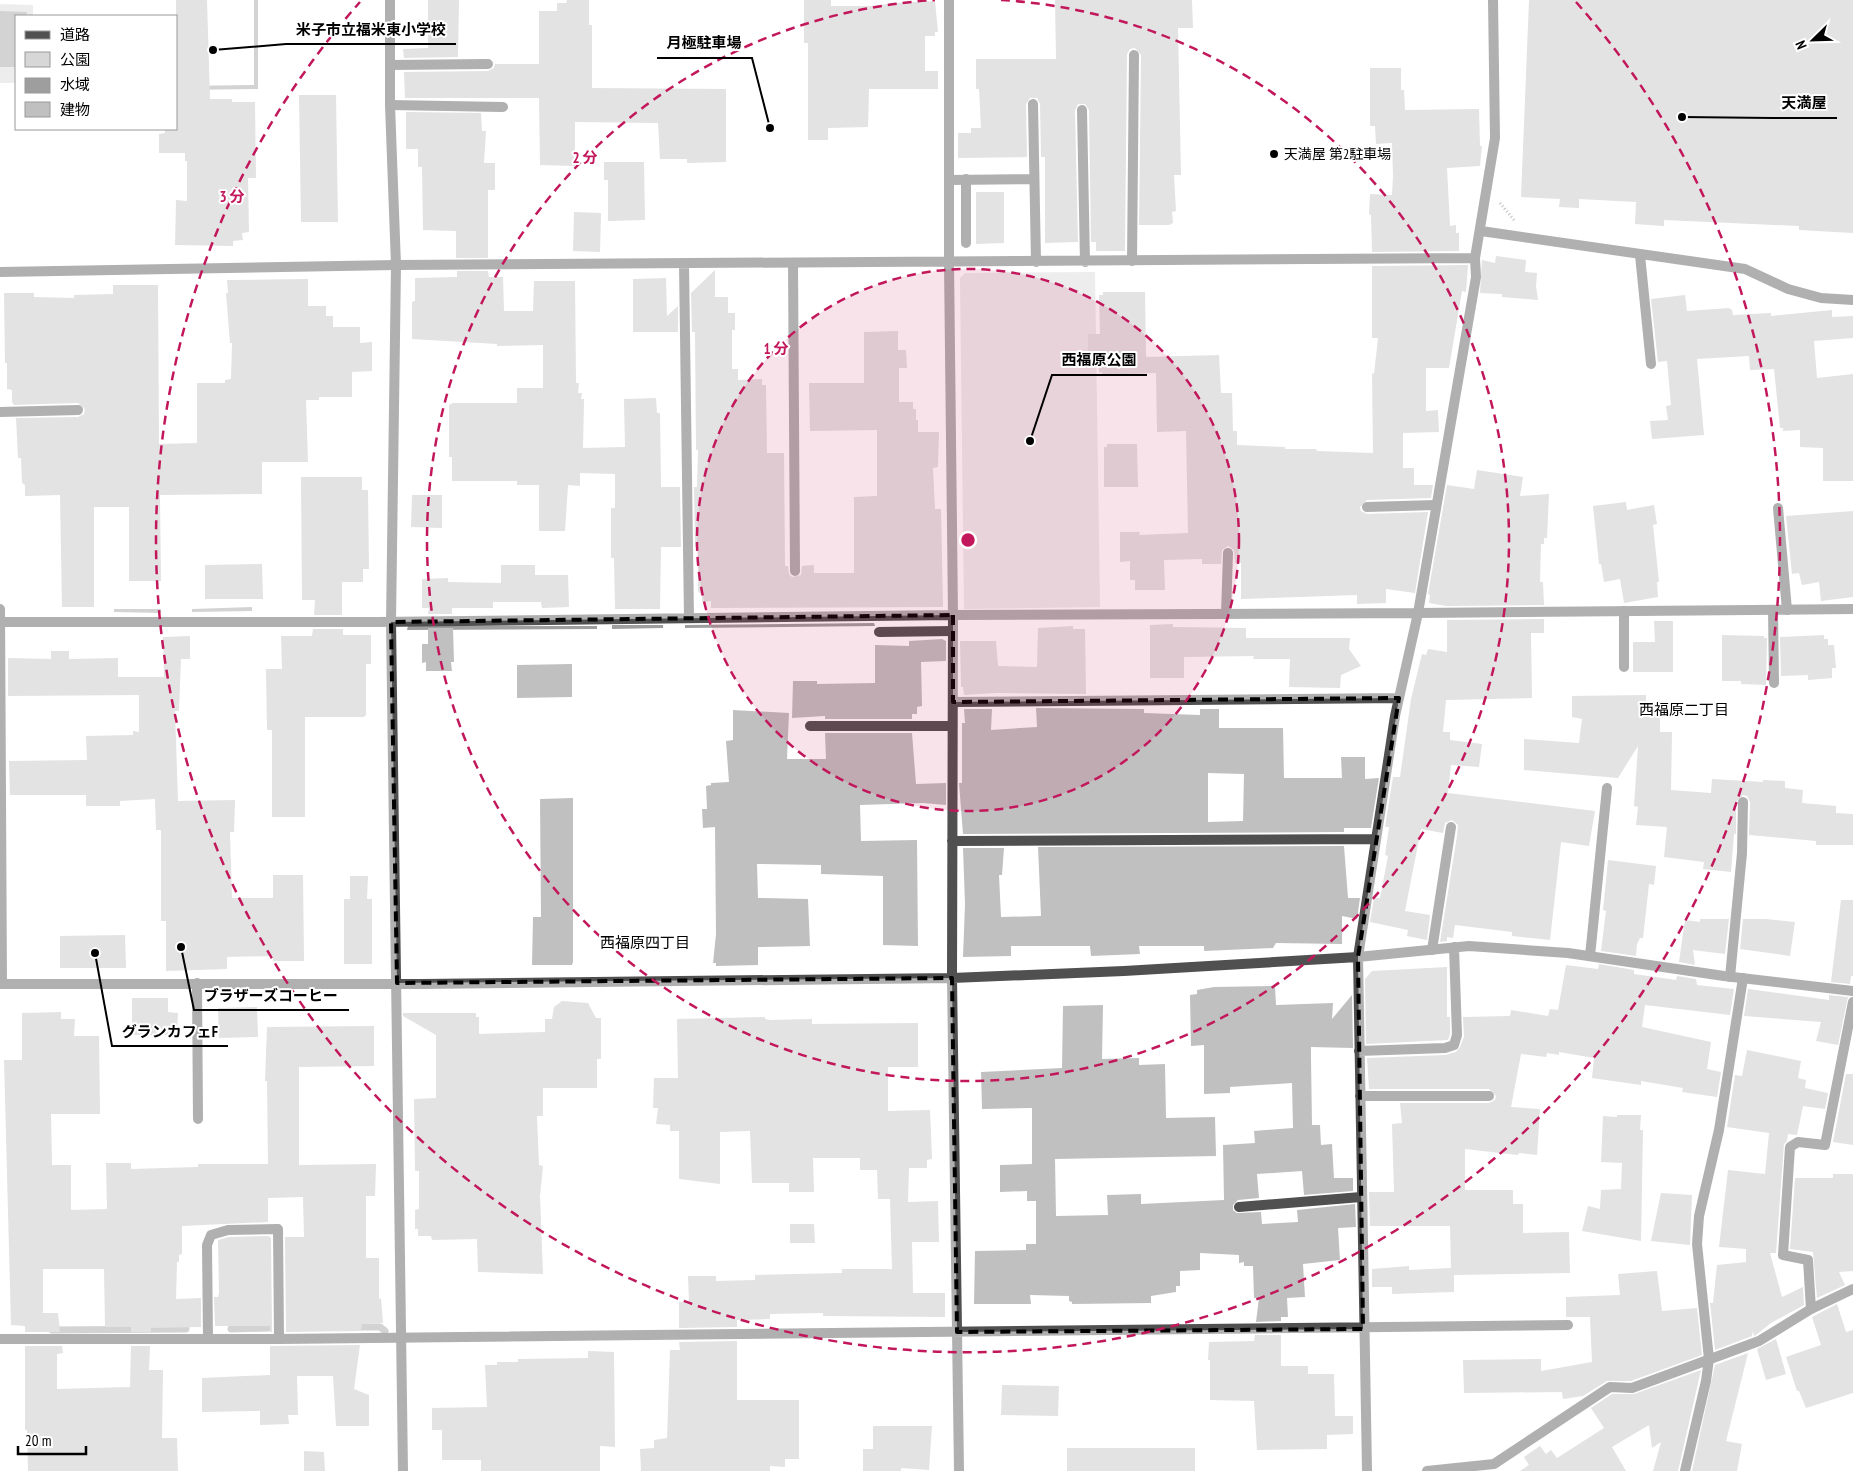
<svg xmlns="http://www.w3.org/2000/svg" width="1853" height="1471" font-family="'PT Sans Narrow','Noto Sans JP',sans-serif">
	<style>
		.green { fill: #d7d7d7 }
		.water { fill: #9e9e9e }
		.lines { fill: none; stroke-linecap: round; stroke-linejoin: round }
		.stream { stroke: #9e9e9e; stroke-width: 7 }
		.building { fill: #c0c0c0; fill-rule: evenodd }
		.path { stroke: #727272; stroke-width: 3; stroke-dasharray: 1 2.5; stroke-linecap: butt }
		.service { stroke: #505050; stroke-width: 10 }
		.minor { stroke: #505050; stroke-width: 10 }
		.tertiary { stroke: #505050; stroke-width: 10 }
		.marked { fill: none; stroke: #000; stroke-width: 4; stroke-dasharray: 10 6; stroke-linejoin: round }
		.ring { fill: none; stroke: #c2185b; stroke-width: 2.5; stroke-dasharray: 9 6 }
		.poi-dot { fill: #000; stroke: #fff; stroke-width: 2 }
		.labels { text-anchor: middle; stroke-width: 4; stroke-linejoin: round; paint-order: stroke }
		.poi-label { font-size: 14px; fill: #000; stroke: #fff; text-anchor: start }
		.neighbourhood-label { font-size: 15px; fill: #000; stroke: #fff }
		.centre { fill: #c2185b; stroke: #fff; stroke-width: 2.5 }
		.ring-label { font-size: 15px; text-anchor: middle; font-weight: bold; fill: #c2185b; stroke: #fff; stroke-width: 4; stroke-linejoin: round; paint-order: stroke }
		.leader { fill: none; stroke: #000; stroke-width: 2 }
		.callout-dot { fill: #000; stroke: #fff; stroke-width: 2 }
		.callout-label { font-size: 15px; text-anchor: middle; font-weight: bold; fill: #000; stroke: #fff; stroke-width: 4; stroke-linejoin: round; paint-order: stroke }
	</style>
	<rect width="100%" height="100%" fill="#fff"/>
	<path class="green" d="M0 4 33 5V16H16V83H0Z
		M1095 272 1100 607 964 609 960 278 965 273Z"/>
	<path class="water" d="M254 0H258V89L176 90V86L254 85Z
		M0 11 27 12 26 16H16V67H0Z
		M252 607V611L192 612V609Z
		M114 609H161V613L114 612Z
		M874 623 875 626 685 628V625Z
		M612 625H663V628L612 629Z
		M408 626H597V629L407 630Z"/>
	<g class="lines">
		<path class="stream" d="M354 1327H380L385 1331
			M231 1329 268 1328
			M52 1330 186 1329"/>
	</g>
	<path class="building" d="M176 0H207L210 99H232V102H255L256 178H248L249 232 242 233 243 240 233 241V246L175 245 176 200 187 201V161H185V153H159V134L165 133V129H176Z
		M428 0H459L458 57 404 58 403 49 428 48Z
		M567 0H589V25H592V88L726 89V162L687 163V159H660L658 123 575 122V166L540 165 539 98H405L404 72 488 71 494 68 495 64H539V11H557V3H566Z
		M804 0H831V6H874L893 3 935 1 938 32H935V36H925V71H938V89H869L868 127 828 128V140H808V43H804Z
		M1055 0H1192L1193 28H1178L1181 175H1174L1176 211 1172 212 1173 223 1169 225H1139L1141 55 1135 48 1130 49 1127 54 1125 251H1096V242H1091L1089 110 1085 104H1078L1075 110 1078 242 1045 243V157H1041L1040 104 1037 98H1030L1026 104 1027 157 958 158V133H971V128H981L979 89H976V59H1056Z
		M1529 0H1853V233L1799 230V226L1664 220V226L1635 224 1636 202 1579 199V208L1559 207 1560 199 1521 197Z
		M1370 68H1401V90H1404L1405 110 1479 109 1480 146H1482L1480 166 1447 168 1450 226 1456 225V233H1459V251L1372 252 1371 215 1369 214 1370 194 1392 195 1393 176 1392 143 1376 144 1375 126H1370Z
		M299 95H336L338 222H301Z
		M406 112 481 113 482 131H486L484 163H495V190H488V258H456V231L423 230 422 167H418V149H406Z
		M604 162H644L645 220 608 221V180H604Z
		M976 192H1004V243L976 244Z
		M574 212 601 213 600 252 573 251Z
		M1496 256 1526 260 1525 272 1537 273 1536 286 1538 300 1502 297V294L1480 293 1482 260 1495 263Z
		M1468 265 1466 292 1462 291 1449 368H1426V411L1438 410 1439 432 1403 433V468H1414V485H1433L1431 498 1367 500 1360 507 1361 511 1367 514 1428 512 1415 593 1386 589V603L1357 604V595L1241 599V563H1235L1234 550 1228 546 1222 550 1221 564H1202V559L1164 560 1165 590H1135V580H1130V561L1120 562V532H1140L1139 535 1188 533 1186 431 1157 432 1156 373 1102 375V372L1099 373 1098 354 1088 353V334H1100L1099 295H1103V292H1145L1146 357 1219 355 1221 393H1232L1233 431H1237V445L1285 447V449H1316L1317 451 1373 453 1372 373 1374 374 1378 338H1372V266Z
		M715 270V297H728V313H735V330H732V369H738V380L762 379V385H766L767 453H784L785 566H788L789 574 792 577 801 575 802 566 814 565V573H854V497L877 496V430L810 431 809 383H864V332L898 331V350H906L907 368H899V402H913V409H916V420H918V432H939L938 464V467L933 468 935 509H941L943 607 711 608V601L702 602V596L698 591V554L697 547H695L694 487H697L698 450H696L695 332H692L691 293Z
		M457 271H488L489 277H503L504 311H533L534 281H575L576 383H579L578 393H582L581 399H584L583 448 625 447 624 399 656 398 657 413H660L661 487H680L681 547H661L660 609H615L614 558H611V508H615V474L580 473V486L568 485 565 531H539V485H517V481H452V457H449V405L453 403H517V388H543V345L497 346V344L412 339V302L415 301V278L457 277Z
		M666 278 667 316 678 306V332H633V279Z
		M308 279V306H326V316H333V327H360V343L372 342V371L352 372V397H319V400H306L308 462H262V494L160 495 161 581H129V507H94V607H62L60 495 25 496V485L22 483 21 458H18L16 418 78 417 84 414 85 409 78 403 14 405 12 402V390L7 389V363H5L4 293H34V297L74 298V295L113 294V285H158L159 444 197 443V383H225V380L231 379 232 343H230L226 293H228L227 280Z
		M1685 295 1687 311 1729 308 1732 310 1733 315 1771 313V316L1832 310V317L1853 316V338L1814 341 1817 378 1853 374V481H1823V448L1800 447V430L1783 431V428H1780L1774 369 1750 370 1749 356 1697 359 1704 435 1652 439 1650 421 1668 420 1666 406 1671 405 1667 361 1658 362 1651 299Z
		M1107 444H1137L1138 487H1104V447H1107Z
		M1477 470 1523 477 1520 496 1549 494 1547 538H1544V544H1541L1540 582H1543L1544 605 1446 606 1429 603 1430 595 1428 594 1447 485 1474 489Z
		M301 477H362V490H368L369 569H363V582H342V615H314L315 600H302Z
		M412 495H442V528L411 527Z
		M1626 502 1627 510 1654 505 1657 524 1653 525 1659 582H1657L1658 597 1624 603 1620 579 1604 582 1601 564H1599L1593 506Z
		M1853 511V597L1821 601 1819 582 1802 585 1799 573 1792 574 1786 516Z
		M262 564 263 599H205V565Z
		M501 565H535V575H568L569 607 542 608 541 602H493V608H452V614H428L429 608H422V579L448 578V582L501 583Z
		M1544 619V633H1531L1532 698 1446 700 1443 732H1450V740L1482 744 1479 767 1451 765 1448 793 1595 811 1589 846 1561 842 1550 940 1512 936V932L1455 925 1453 938 1447 937V941L1440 942 1457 836 1458 825 1452 820 1445 823 1443 833 1421 829 1405 911 1430 915 1427 940 1407 936 1408 930 1370 922 1374 898H1380L1388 856 1385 855 1389 827H1385L1393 777H1400L1411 699 1422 654 1426 655 1428 649 1447 652V620Z
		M1654 621H1673V672H1633V642H1655Z
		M1173 624V627L1246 628V638H1350L1349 649 1361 666 1341 675 1340 688 1289 687 1290 659H1253L1254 656 1184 657V678H1150V625Z
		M1073 626V629H1085L1086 694 997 693 964 695 963 687H961L960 641H996L998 666 1037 667 1038 628Z
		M428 628H453L454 662H451L452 671H426V662L422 663V644H428Z
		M313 629H343V635H371V664H366V715L364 717H305V817H272V730H267L266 669H282L281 636H312Z
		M1722 635 1764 636V638H1767L1766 685 1741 684V681H1722Z
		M1824 635V639H1828V645H1834L1836 668H1832V678L1808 680V675L1781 676 1780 637Z
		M190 636V659H181L179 711H175L178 801 235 800 234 832H230L232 898H273V875H303L304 961H273V956L227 957V969L166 971V921H161V830H156L155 799 120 801V806H86V795H10L9 761 87 760 86 736 133 735V731L139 732V695L8 696V658L51 659V651H69V659L118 658V677H164L163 637Z
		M942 639 946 641V661L921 662 922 706 917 707V714H912V719H825V716L792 718 793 681H817V684L875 683V645L909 646V641Z
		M572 664V697L517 698V665Z
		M1646 695V709H1660V732H1672L1671 790 1711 793 1712 779 1763 782V780L1785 781V788L1803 790 1802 803 1836 806V813L1853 814V845H1816V841L1749 835 1750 802 1747 796 1743 795 1736 802V834H1734L1731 872 1703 869 1704 862 1664 857 1667 827 1636 825 1638 807 1634 806 1638 746 1618 778 1524 770V739L1579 743 1582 719 1572 717V696Z
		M1036 708 1144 709V713L1200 715V709H1219V728H1283L1284 778H1342L1341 757H1365V779L1379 778 1371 828H1344V832L963 834 959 783H962V723H965L964 709H992L991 730 1037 727ZM1208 773 1244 774 1243 821 1208 822Z
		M733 710 789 713 787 759H826L825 733H912L916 784 946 783V805L923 803 860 805 861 841 917 840 918 946 883 945V876L821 874V865L757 864 758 898 808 899 810 946 758 947V965L716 966V963H713L716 934 715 827 703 828 702 809H707L706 786 711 785V783L729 782 726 741 733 740Z
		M573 798V962L572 965H532L533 917H541L540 799Z
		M1344 846 1348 898H1360L1357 919 1342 916V944L1276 943 1273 948 1204 951V946H1139L1140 954 1091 956 1090 946H1011V956L963 957 965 904 963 848H1004L1002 875H999L1001 917 1041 916 1038 847Z
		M1608 860 1656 866 1654 885 1649 884 1643 938H1640L1637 944 1636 956 1601 951 1606 911 1603 910Z
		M350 876H368L367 899H372V964H344V899H350Z
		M1841 900H1853V976H1851L1850 984 1831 982Z
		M1700 919H1729L1725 954 1693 950 1695 965 1679 962 1685 920 1700 922Z
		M1743 919H1766L1795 922 1790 956 1740 949Z
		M125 935 126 968H60V936Z
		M1599 964 1634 970V974L1676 980 1677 976 1696 979 1697 985 1734 989 1730 1015 1645 1005 1642 1027 1711 1042 1707 1069 1721 1072 1717 1097 1682 1092 1683 1088 1641 1081V1085L1592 1078 1594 1058 1559 1052V1055L1547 1053 1546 1057 1521 1054 1511 1107 1540 1109 1537 1155 1519 1153 1518 1155 1465 1149V1190H1513V1204H1523V1233L1569 1232 1570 1273 1454 1275V1292L1392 1294V1287H1372V1269L1409 1266V1270L1451 1268 1450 1226H1370L1369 1192H1394L1392 1124 1402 1123 1400 1103H1489L1495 1100 1496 1096 1489 1089H1369L1367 1058 1445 1055 1456 1052 1460 1047 1464 1037 1463 1017 1510 1016 1511 1010 1548 1016 1550 1009 1558 1010 1566 965 1598 969Z
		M1447 967V1017H1450V1034L1448 1040 1366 1044 1365 979 1372 971Z
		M1275 986 1276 1005 1333 1003 1332 1019 1352 995 1353 1048 1311 1047V1058L1312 1125H1320L1321 1145 1332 1144 1334 1178H1353V1191L1304 1195 1302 1171 1257 1174 1259 1198 1238 1200 1233 1205V1210L1237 1213 1261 1212 1262 1224 1298 1222 1297 1210 1355 1204 1356 1227 1338 1228 1340 1260 1303 1264 1305 1297 1287 1298 1288 1317H1281V1321L1256 1322 1259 1298H1254L1253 1266H1244V1262L1239 1263V1255L1200 1253V1270L1180 1271V1286H1176V1292L1151 1296V1303L1072 1304V1302L1069 1301V1296L1030 1295 1031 1304H974L975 1251 1026 1250V1244H1036V1201H1027V1191L1000 1192V1165L1032 1164V1108L982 1109 981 1072 1062 1068 1063 1006 1103 1005 1102 1059 1139 1058V1065L1165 1064 1166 1118 1215 1117 1216 1156 1055 1159 1056 1216 1108 1215 1107 1195 1141 1194V1204L1224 1200 1223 1145 1255 1143 1254 1131 1293 1128 1292 1083 1230 1087V1093L1204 1094V1045L1191 1046 1190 995 1197 994V990L1214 987Z
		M1748 989 1829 1000V995L1848 997 1838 1045 1816 1041 1821 1022 1744 1016Z
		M132 998H168V1012L178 1013 177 1031H168V1035H132Z
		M562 1001 588 1003 596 1018H601V1059H597V1088H543V1116H537L539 1165 543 1166 540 1196 543 1274 478 1272 477 1239 432 1240 431 1236H418V1229H415V1210L419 1209V1171H415L414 1099 436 1098V1035L403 1016V1013H476V1017H479V1034L545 1032V1019H552L554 1007Z
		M257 1007 258 1037 219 1038 218 1008Z
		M61 1012V1019H75L74 1036H99L100 1114H51L52 1165H71V1210L107 1209 106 1163H131V1169L198 1167V1164H268L267 1081H265L267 1027 374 1026V1066L299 1067V1165L376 1164 375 1196H366V1258H379V1299L381 1298 383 1323 362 1324 361 1331 286 1332 285 1237H304L303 1197 268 1198V1222L182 1226V1254L179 1255V1262H177L176 1299 201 1298V1327L151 1328V1332H131V1327H105L104 1269H43V1313H58L60 1332H25V1326L11 1325 4 1060H22V1013Z
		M765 1017V1019L770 1020 812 1019V1024L918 1023V1067H888V1111L930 1110 932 1159 927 1160V1168H909L908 1202 938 1201 939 1242H912L913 1293H945V1317L823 1316V1313L770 1314V1319L737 1320V1327L679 1328V1302H689L688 1276H716V1281L755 1280V1275L842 1273V1269H892L890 1199H878L877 1170H860V1158H813L814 1192H789V1183H752L750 1131 720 1132V1184L679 1179V1131H670V1125L656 1124 658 1108H653L654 1078H678L677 1019Z
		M1747 1050 1801 1061 1798 1078 1806 1080 1805 1088 1828 1093 1825 1109 1803 1106 1797 1135 1788 1134 1787 1141 1784 1144 1776 1253H1770L1782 1297 1803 1287 1804 1305 1771 1323 1756 1335 1754 1336 1753 1331 1752 1336 1715 1350 1710 1303H1713L1717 1265 1746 1262V1249L1719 1247 1728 1170 1765 1174 1769 1133 1727 1127 1735 1075 1742 1076Z
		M1846 1074H1853V1145L1833 1142Z
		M1617 1115H1641L1640 1130H1643L1641 1241 1582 1231 1588 1206 1600 1209 1601 1190 1621 1189 1622 1163 1601 1162 1603 1116 1617 1117Z
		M1833 1174H1853V1271L1839 1272 1845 1285 1817 1298 1813 1252 1790 1249 1795 1178H1833Z
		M1661 1193 1692 1195 1690 1245 1651 1241Z
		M790 1224H814L815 1243H790Z
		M268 1236 271 1238 272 1332H270V1326H215L214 1297H218L219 1293 218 1240 229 1237Z
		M1657 1271 1662 1311 1697 1308 1702 1355 1631 1381H1607L1583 1396 1563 1399 1562 1392 1464 1393 1463 1360 1541 1359V1371L1592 1362 1590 1317H1566V1297L1620 1295 1618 1274Z
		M1837 1304 1846 1332 1853 1330V1393L1806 1408 1799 1391H1797L1786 1357 1821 1345 1812 1317Z
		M1255 1335H1281V1366H1308V1374H1334L1335 1416H1353V1434L1327 1435V1449L1257 1450 1254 1401 1210 1400V1360H1208L1209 1342 1254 1341Z
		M1776 1339 1786 1374 1766 1380 1757 1349Z
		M737 1341V1400H799V1459H785V1467L770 1466V1471H641L640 1449 654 1448V1440L667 1438 670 1350H680L679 1342Z
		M360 1345 354 1389 369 1395V1426H336L333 1376H297L298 1415H288L289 1424 260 1425V1411L202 1412V1378L270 1375V1346Z
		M25 1346H62L63 1353 57 1354V1389L130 1387 131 1346H150L149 1370H163L162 1438H177L178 1471H28L27 1430H25Z
		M588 1351 614 1352 615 1447 600 1446V1471H481V1460H442V1430H432V1408L487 1407 485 1365H497V1362H518V1359L588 1358Z
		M1748 1353 1726 1441 1742 1444 1737 1471H1692L1715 1365Z
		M1701 1370 1678 1471H1653L1661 1442 1652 1448 1649 1425 1612 1447 1626 1471H1520L1529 1465 1524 1457 1540 1446 1546 1454 1551 1450 1557 1458 1604 1428 1591 1408 1612 1394H1634Z
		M1002 1385 1059 1386 1058 1416 1001 1415Z
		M873 1426H932L929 1470 901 1468V1471H863V1449H873Z
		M1067 1448H1195V1471H1067Z
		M304 1451 324 1452 325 1471H304Z"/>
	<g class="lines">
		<path class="path" d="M1500 203 1514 220"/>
		<path class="service" d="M390 65 488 64
			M390 105 503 107
			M966 243V179
			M1640 255 1651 364
			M1132 261 1134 55
			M793 263 795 571
			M0 412 78 410
			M1367 507 1436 505
			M1778 508 1787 610
			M1773 610 1774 683
			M1624 611V667
			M1226 614 1228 553
			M879 632 953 631
			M810 726H952
			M1432 950 1451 827
			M1590 956 1607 788
			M1730 977 1742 853 1743 802
			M197 983 198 1119
			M1239 1207 1361 1197
			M1811 1309 1808 1260 1783 1255 1790 1147 1798 1142 1825 1145 1853 1002
			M1709 1359 1697 1244 1699 1216 1719 1130 1743 978"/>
		<path class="minor" d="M949 0V263L953 615 952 978 959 1471
			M1033 104 1036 262
			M1082 110 1085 262
			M949 180 1034 179
			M1481 231 1745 269 1788 289 1821 298 1853 300
			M684 264 689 618
			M0 272 396 265 1475 258
			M0 609 2 984
			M0 622H377L953 615 1418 613 1853 609
			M953 702 1399 698
			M952 841 1375 839
			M0 984H421L952 978 1124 971 1358 957 1469 946 1568 953 1724 976 1853 991
			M1359 1051 1445 1048 1454 1045 1457 1035 1454 947
			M1360 1096H1489
			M0 1339H279L1568 1325
			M208 1339 207 1245 211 1235 228 1230 278 1229 279 1339
			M1367 1471 1358 957 1395 716 1418 613 1476 277 1475 258 1495 138 1493 0
			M1427 1471 1494 1464 1610 1387 1632 1388 1759 1341 1811 1309 1853 1289
			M1685 1471 1706 1381 1709 1359"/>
		<path class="tertiary" d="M390 0V105L396 265 391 622 403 1471"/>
	</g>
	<path d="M0 0H1853V1471H0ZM953 615V702L1399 698 1358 957 1363 1329 957 1332 952 978 397 983 391 622Z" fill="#fff" fill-opacity=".55" fill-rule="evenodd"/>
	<path class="marked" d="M953 615V702L1399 698 1358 957 1363 1329 957 1332 952 978 397 983 391 622Z"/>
	<circle cx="968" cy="540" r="271" fill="#c2185b" fill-opacity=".12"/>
	<g class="ring">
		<circle cx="968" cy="540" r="271"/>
		<path d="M1001 0A541 541 0 1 1 935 0"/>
		<path d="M1576 2A812 812 0 1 1 360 2"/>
	</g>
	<circle class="poi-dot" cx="1274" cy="154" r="5"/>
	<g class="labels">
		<g class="poi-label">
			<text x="1284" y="159">天満屋 第2駐車場</text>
		</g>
		<g class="neighbourhood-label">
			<text x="1684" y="715">西福原二丁目</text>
			<text x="645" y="948">西福原四丁目</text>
		</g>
	</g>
	<circle cx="968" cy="540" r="8" class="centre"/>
	<g class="ring-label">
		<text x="585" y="163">2 分</text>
		<text x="232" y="202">3 分</text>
		<text x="776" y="354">1 分</text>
	</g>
	<path class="leader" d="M213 50L286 44H456M770 128L752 58H657M1682 117L1772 118H1837M1030 441L1052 375H1147M181 947L194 1010H349M95 953L112 1046H228"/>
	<g class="callout-dot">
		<circle cx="213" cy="50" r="5"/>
		<circle cx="770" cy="128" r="5"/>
		<circle cx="1682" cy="117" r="5"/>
		<circle cx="1030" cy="441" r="5"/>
		<circle cx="181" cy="947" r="5"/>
		<circle cx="95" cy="953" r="5"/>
	</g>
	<g class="callout-label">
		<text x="371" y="35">米子市立福米東小学校</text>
		<text x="704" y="48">月極駐車場</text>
		<text x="1804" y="108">天満屋</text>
		<text x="1099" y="365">西福原公園</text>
		<text x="271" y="1001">ブラザーズコーヒー</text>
		<text x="170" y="1037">グランカフェF</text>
	</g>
	<rect x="15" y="15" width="162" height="115" fill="#ffffff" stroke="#999999"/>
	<rect x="25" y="31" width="25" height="8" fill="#505050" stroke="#999999"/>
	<text x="60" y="40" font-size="15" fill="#000000">道路</text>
	<rect x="25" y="52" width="25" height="15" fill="#d7d7d7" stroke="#999999"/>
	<text x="60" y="65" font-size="15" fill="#000000">公園</text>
	<rect x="25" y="78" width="25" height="15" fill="#9e9e9e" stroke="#999999"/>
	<text x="60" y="90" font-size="15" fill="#000000">水域</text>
	<rect x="25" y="102" width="25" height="15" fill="#c0c0c0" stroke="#999999"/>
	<text x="60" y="115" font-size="15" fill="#000000">建物</text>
	<g transform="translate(1813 40) rotate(247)" stroke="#ffffff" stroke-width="4" paint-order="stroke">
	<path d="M0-4L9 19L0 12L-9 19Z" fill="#000000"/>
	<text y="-8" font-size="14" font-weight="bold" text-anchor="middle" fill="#000000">N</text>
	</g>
	<path d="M18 1446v8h68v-8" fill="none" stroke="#000000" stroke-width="2.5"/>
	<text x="25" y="1446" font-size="15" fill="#000000" stroke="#ffffff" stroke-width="4" paint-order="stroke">20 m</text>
</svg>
